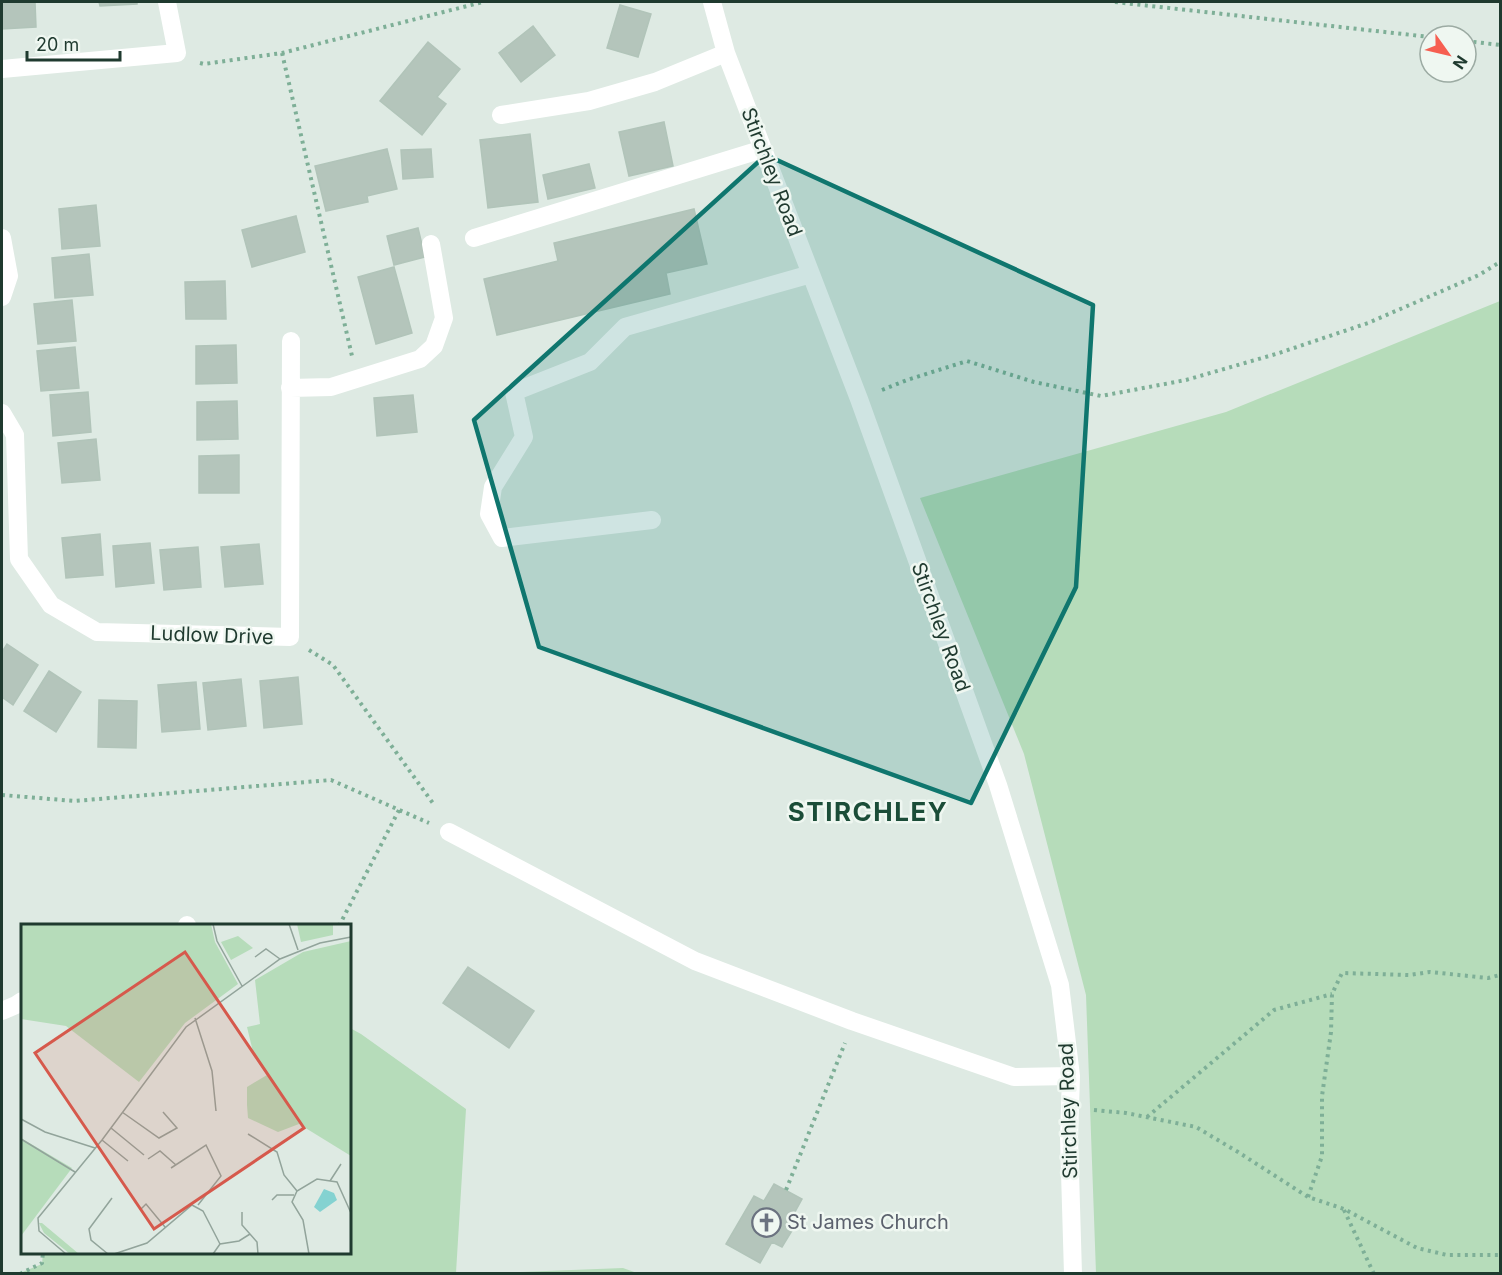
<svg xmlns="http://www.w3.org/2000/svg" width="1502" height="1275" font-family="Inter,sans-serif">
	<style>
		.green { fill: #b6dcba }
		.building { fill: #b4c5bb; stroke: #b1c4b9; stroke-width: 1.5 }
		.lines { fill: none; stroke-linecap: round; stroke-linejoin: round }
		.path { stroke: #7eaf97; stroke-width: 4; stroke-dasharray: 3 4.5; stroke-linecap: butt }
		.minor { stroke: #fff; stroke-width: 18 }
		.marked { fill: #0f766e; fill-opacity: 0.2; stroke: #0f766e; stroke-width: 4.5; stroke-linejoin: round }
		.labels { text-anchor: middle; stroke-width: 5; stroke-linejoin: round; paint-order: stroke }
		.street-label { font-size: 20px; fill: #1f3a2f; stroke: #eff7f1 }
		.worship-label { font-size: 20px; fill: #5b616d; stroke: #eff7f1; text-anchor: start }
		.district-label { font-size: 26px; font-weight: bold; letter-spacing: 1.5px; fill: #1b4d38; stroke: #eff7f1 }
		.inset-road { fill: none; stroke: #92a49b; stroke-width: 1.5 }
		.view { fill: #d6594c; fill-opacity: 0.15; stroke: #d6594c; stroke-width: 3 }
		.inset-edge { fill: none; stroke: #1f3a2f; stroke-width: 3 }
	</style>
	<rect width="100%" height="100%" fill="#deeae3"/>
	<path class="green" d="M1500 301V1273H1096L1086 995 1024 754 920 498 1226 412Z
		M350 1028 361 1034 466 1109 456 1273H20L42 1264 43 1253 350 1252Z
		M623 1268 637 1273H495Z"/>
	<path class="building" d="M2 2H35L36 27 2 29Z
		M99 2H137V4L100 6Z
		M620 5 651 14 638 57 607 48Z
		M533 26 555 55 521 82 499 53Z
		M428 42 460 69 437 97 446 104 422 135 380 101Z
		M664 122 673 166 629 176 619 132Z
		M530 134 538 202 488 208 480 140Z
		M387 149 397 189 367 196 368 202 326 211 315 166Z
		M431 149 433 177 403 179 401 150Z
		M589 164 595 188 548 199 543 175Z
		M96 205 100 246 62 249 59 209Z
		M694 209 707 264 666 273 670 294 497 335 484 279 558 261 554 243Z
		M296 216 305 252 252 267 242 230Z
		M418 228 425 257 394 265 387 236Z
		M89 254 93 295 55 298 52 258Z
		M394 267 412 333 376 344 358 277Z
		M225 281 226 319H186L185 282Z
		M72 300 76 341 38 344 34 304Z
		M236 345 237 383 196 384V346Z
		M75 347 79 388 41 391 37 351Z
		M88 392 91 432 53 436 50 395Z
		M413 395 417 432 377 436 374 398Z
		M237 401 238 439 197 440V402Z
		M96 439 100 480 62 483 58 443Z
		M239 455V493H199V456Z
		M100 534 103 575 66 578 62 538Z
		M150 543 154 583 116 587 113 546Z
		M259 544 263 584 225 587 221 547Z
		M198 547 201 587 164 590 160 550Z
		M7 644 38 665 13 705 2 697V652Z
		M49 671 81 692 56 732 24 711Z
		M298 677 302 724 264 728 260 681Z
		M241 679 246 726 208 730 203 683Z
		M196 682 200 729 162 732 158 685Z
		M99 700 137 701 136 748 98 747Z
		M468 967 534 1011 509 1048 443 1003Z
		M774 1184 802 1199 790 1221 796 1224 782 1247 772 1242 760 1263 726 1244 754 1196 764 1201Z"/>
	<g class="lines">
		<path class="path" d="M1115 2 1430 37
			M1466 41 1500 45
			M282 53 352 356
			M200 63 204 64 282 53 483 2
			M882 390 907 380 967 361 1034 382 1101 396 1186 380 1276 354 1368 323 1479 275 1500 262
			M309 650 333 665 435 806
			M2 795 74 801 331 780 429 823
			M339 926 399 810
			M1094 1110 1126 1113 1196 1127 1238 1152 1308 1197 1344 1209 1417 1248 1447 1255H1500
			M1147 1117 1274 1010 1332 994
			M786 1190 845 1043
			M1308 1197 1322 1156V1096L1331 1032 1332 994 1342 973 1409 975 1430 972 1488 978 1500 975
			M1344 1210 1374 1274
			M20 1274 42 1263 43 1252"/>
		<path class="minor" d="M712 2 726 53 859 399 998 785 1060 985 1071 1076 1069 1138 1073 1274
			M2 69 177 53 167 2
			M501 115 589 101 655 82 726 53
			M2 238 9 276 2 297
			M474 238 763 149
			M290 388 331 387 420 359 434 346 444 318 431 244
			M2 413 15 435 19 559 51 605 97 632 290 637 291 341
			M652 520 502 538 489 514 493 487 524 437 514 392 590 362 625 327 811 274
			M449 832 695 961 852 1021 1014 1077 1071 1076
			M187 926V925
			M2 1011 16 1005 22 1001"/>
	</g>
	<path class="marked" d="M766 155 1093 305 1076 587 971 803 539 647 474 420Z"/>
	<defs>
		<symbol id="church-ring" viewBox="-11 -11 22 22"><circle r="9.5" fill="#eff7f1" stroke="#6b7280" stroke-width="1.5"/><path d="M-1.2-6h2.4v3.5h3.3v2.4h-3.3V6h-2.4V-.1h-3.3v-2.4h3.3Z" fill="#6b7280"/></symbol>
	</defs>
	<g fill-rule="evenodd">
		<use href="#church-ring" x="750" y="1206" width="33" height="33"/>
	</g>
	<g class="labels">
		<g class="street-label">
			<text transform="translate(772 172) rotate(69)" y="7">Stirchley Road</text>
			<text transform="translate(941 627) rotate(70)" y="7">Stirchley Road</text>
			<text transform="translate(212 635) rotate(2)" y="7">Ludlow Drive</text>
			<text transform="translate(1068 1111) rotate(-92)" y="7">Stirchley Road</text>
		</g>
		<g class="worship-label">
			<text x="787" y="1229">St James Church</text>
		</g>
		<g class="district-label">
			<text x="868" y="821">STIRCHLEY</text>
		</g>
	</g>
	<g transform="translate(21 924)">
		<rect width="330" height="330" fill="#deeae3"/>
		<path d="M0 0H190L194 18 217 60 164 99 118 158 45 102 0 95ZM276 0H312V11L280 18ZM217 12 232 24 210 36 200 18ZM330 17V232L278 200 257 208 227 194 226 181V163L246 151 233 132 226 103 239 100 234 56 282 28ZM0 214 51 244 0 312ZM18 299H21L58 330H49L23 309Z" fill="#b6dcba"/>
		<path d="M303 265 313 269 316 276 299 288 293 283Z" fill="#84d2d1"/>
		<path class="inset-road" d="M192 0 196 17 221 62M268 0 277 26M234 33 245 25 259 35M174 94 191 147 195 187M101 188 138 214 156 204 142 188M0 195 24 208 74 224M90 204 123 231M227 210 256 228 263 251 276 267M0 215 54 248M81 216 107 237M127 235 139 227 155 241M150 244 185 221 200 252 177 281M309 257 320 240M251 276 256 271H273M119 286 125 280 144 303M221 288V301L236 318 237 330M45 330 18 307 17 294 81 216 165 103 259 35 299 19 330 13M87 330 70 316 68 305 91 274M93 330 126 319 171 281 182 287 199 320M192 330 199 320 218 317 229 310M288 330 282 296 271 278 276 267 296 255 316 258 330 289"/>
		<path class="view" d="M164 28 283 204 133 305 14 129Z"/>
		<rect width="330" height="330" class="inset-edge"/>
	</g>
	<rect width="1502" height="1275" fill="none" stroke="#1f3a2f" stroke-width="6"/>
	<g transform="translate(1448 54) rotate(124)"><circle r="28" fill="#eff7f1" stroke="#9caba3" stroke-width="1.5"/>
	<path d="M0-4.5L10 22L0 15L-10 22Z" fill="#f65f51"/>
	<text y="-9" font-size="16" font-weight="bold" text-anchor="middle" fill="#1f3a2f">N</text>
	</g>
	<path d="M27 51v9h93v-9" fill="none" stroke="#1f3a2f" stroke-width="3"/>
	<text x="36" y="51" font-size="18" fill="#1f3a2f" stroke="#eff7f1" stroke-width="4.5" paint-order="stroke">20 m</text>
</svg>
